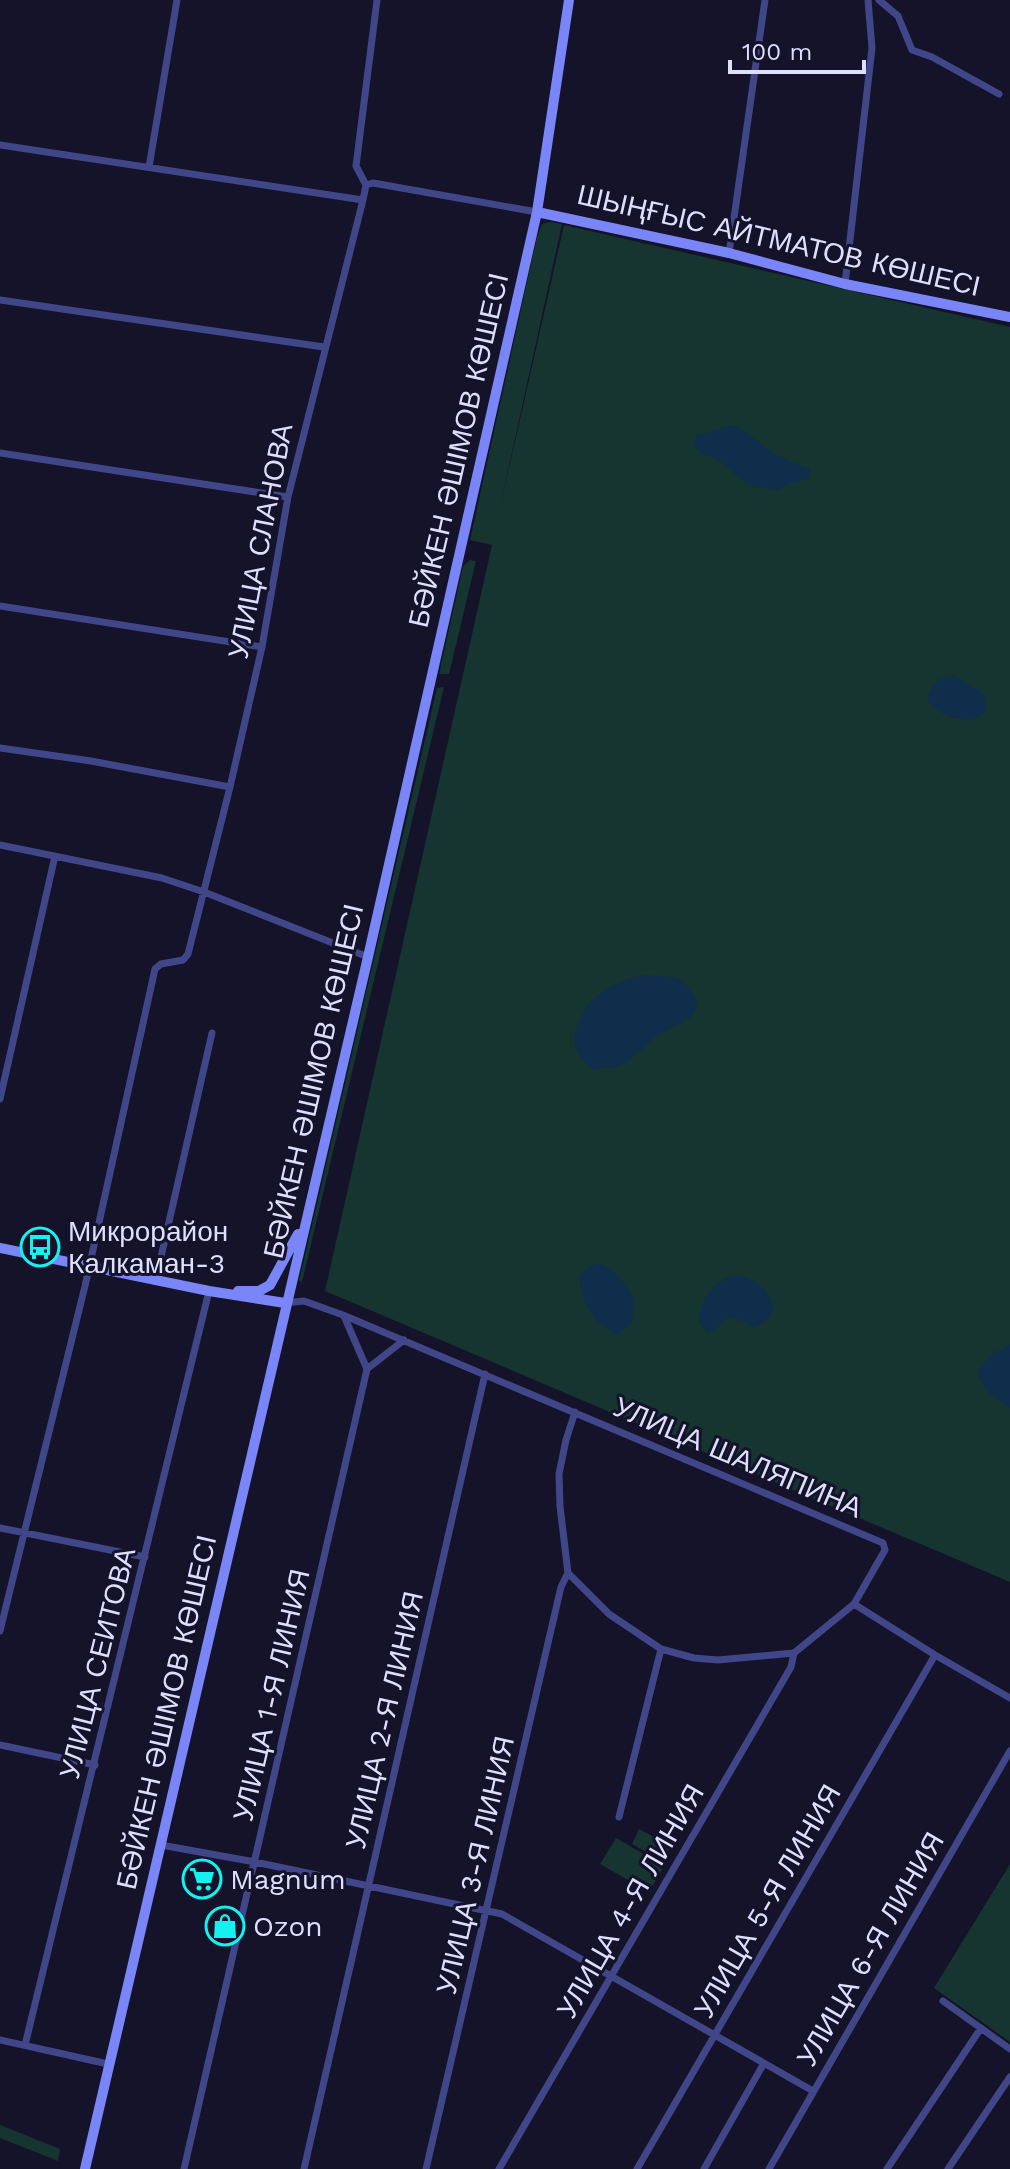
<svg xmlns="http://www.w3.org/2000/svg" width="1010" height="2169" font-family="'Work Sans',sans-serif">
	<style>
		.green { fill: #163430 }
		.water { fill: #102d4c }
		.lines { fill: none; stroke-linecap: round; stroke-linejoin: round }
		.minor { stroke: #404687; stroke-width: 7 }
		.secondary { stroke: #7a85f8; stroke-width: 10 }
		.labels { text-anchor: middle; stroke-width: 6; stroke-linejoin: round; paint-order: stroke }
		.street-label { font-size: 28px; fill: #dedefd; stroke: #14132a }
		.poi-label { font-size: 28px; fill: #dedefd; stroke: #14132a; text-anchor: start }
	</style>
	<rect width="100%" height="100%" fill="#14132a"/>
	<path class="green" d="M550 222 562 224 499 512 564 225 1010 327V1582L325 1291 492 545 470 540 537 237 542 224Z
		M470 560 476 561 449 674H439L463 566Z
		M444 687 302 1282 299 1281 437 688Z
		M639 1829 671 1846 663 1861 632 1844Z
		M616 1838 664 1866 649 1892 600 1864Z
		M1010 1864V2042L934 1988Z
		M0 2125 60 2149 58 2161 0 2138Z"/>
	<path class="water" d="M732 425 747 433 774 454 810 470 809 479 787 484 777 491 746 483 720 461 697 450 694 442 696 436Z
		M955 676 984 694 987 708C976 730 938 717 928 700 931 684 939 677 955 676Z
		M642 975 675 977 684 982 697 1000 696 1009 691 1017 655 1037 627 1062 616 1067 594 1069C582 1062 574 1052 575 1038 577 1002 611 983 642 975Z
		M597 1264C615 1266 626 1285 634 1299L632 1322 619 1334C596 1328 579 1301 580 1277L587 1267Z
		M736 1275C763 1278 794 1315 753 1327L737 1318 728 1317 715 1330 708 1333 700 1324C697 1303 714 1279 736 1275Z
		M1010 1344V1408C996 1398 980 1389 978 1371L990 1356Z"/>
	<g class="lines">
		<path class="minor" d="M879 0 898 16 912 50 932 57 999 94
			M0 145 363 200 366 185 373 183 537 212
			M149 167 177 0
			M366 185 356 166 377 0
			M729 253 765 0
			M845 284 872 48 868 0
			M0 300 324 347
			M0 453 288 497
			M0 606 262 647
			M0 748 91 761 230 787
			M0 845 162 878 204 892 368 957
			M0 1099 55 856
			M156 1279 212 1033
			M285 1303 304 1301 343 1315 883 1543 885 1550 854 1604 794 1653 718 1660 694 1658 661 1649 609 1614 568 1573 560 1506 559 1474 566 1440 575 1412
			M344 1316 367 1369
			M0 1528 145 1557
			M854 1604 935 1655 1010 1698
			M0 1631 85 1286 155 969 161 964 183 960 188 954 230 787 262 647 288 497 363 200
			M0 1745 95 1765
			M619 1817 661 1649
			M161 1845 255 1862 502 1914 813 2091
			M943 2001 1010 2049
			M0 2040 108 2064
			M25 2045 209 1291
			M184 2169 367 1369 404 1340
			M304 2169 485 1374
			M426 2169 561 1587 568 1573
			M499 2169 791 1667 794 1653
			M637 2169 935 1655
			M704 2169 764 2063
			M769 2169 1010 1751
			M887 2169 981 2028
			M948 2169 1010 2077"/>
		<path class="secondary" d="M537 212 729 253 845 284 1010 317
			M0 1248 209 1291 285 1303
			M238 1291H259L270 1285 298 1234
			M85 2169 368 957 537 212 569 0"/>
	</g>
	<defs>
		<symbol id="bus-ring" viewBox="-11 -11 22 22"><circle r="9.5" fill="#14132a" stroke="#14f2ef" stroke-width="1.5"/><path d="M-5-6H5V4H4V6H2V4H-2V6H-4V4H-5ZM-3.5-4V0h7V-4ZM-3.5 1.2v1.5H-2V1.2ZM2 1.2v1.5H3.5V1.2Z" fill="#14f2ef"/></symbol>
		<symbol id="supermarket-ring" viewBox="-11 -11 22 22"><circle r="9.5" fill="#14132a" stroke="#14f2ef" stroke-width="1.5"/><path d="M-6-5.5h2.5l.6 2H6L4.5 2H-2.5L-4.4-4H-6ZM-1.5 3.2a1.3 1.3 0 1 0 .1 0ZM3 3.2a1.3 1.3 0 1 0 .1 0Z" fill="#14f2ef"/></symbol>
		<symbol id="shop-ring" viewBox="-11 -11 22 22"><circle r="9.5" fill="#14132a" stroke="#14f2ef" stroke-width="1.5"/><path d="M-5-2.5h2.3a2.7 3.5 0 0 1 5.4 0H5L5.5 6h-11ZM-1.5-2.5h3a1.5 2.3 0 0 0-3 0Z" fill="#14f2ef"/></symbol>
	</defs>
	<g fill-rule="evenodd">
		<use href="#bus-ring" x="18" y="1225" width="44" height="44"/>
		<use href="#supermarket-ring" x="180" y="1857" width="44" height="44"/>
		<use href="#shop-ring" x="203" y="1904" width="44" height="44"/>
	</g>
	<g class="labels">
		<g class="street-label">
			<text transform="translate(779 240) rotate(13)" y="10">ШЫҢҒЫС АЙТМАТОВ КӨШЕСІ</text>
			<text transform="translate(458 450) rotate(-77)" y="10">БӘЙКЕН ӘШІМОВ КӨШЕСІ</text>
			<text transform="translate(260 541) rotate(-79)" y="10">УЛИЦА СЛАНОВА</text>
			<text transform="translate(313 1081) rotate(-77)" y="10">БӘЙКЕН ӘШІМОВ КӨШЕСІ</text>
			<text transform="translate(738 1457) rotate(23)" y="10">УЛИЦА ШАЛЯПИНА</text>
			<text transform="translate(97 1663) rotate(-76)" y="10">УЛИЦА СЕИТОВА</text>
			<text transform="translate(271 1695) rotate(-77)" y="10">УЛИЦА 1-Я ЛИНИЯ</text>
			<text transform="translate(166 1712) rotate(-77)" y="10">БӘЙКЕН ӘШІМОВ КӨШЕСІ</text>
			<text transform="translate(384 1720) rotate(-77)" y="10">УЛИЦА 2-Я ЛИНИЯ</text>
			<text transform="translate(475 1865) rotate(-77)" y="10">УЛИЦА 3-Я ЛИНИЯ</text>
			<text transform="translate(630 1901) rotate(-60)" y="10">УЛИЦА 4-Я ЛИНИЯ</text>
			<text transform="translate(767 1901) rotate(-60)" y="10">УЛИЦА 5-Я ЛИНИЯ</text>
			<text transform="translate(870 1949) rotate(-60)" y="10">УЛИЦА 6-Я ЛИНИЯ</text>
		</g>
		<g class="poi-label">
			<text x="68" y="1241">Микрорайон<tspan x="68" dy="32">Калкаман-3</tspan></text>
			<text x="230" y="1889">Magnum</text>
			<text x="253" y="1936">Ozon</text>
		</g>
	</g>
	<path d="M730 60v12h134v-12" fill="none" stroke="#dedefd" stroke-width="4"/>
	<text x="742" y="60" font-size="24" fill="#dedefd" stroke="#14132a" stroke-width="6" paint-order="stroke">100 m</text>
</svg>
